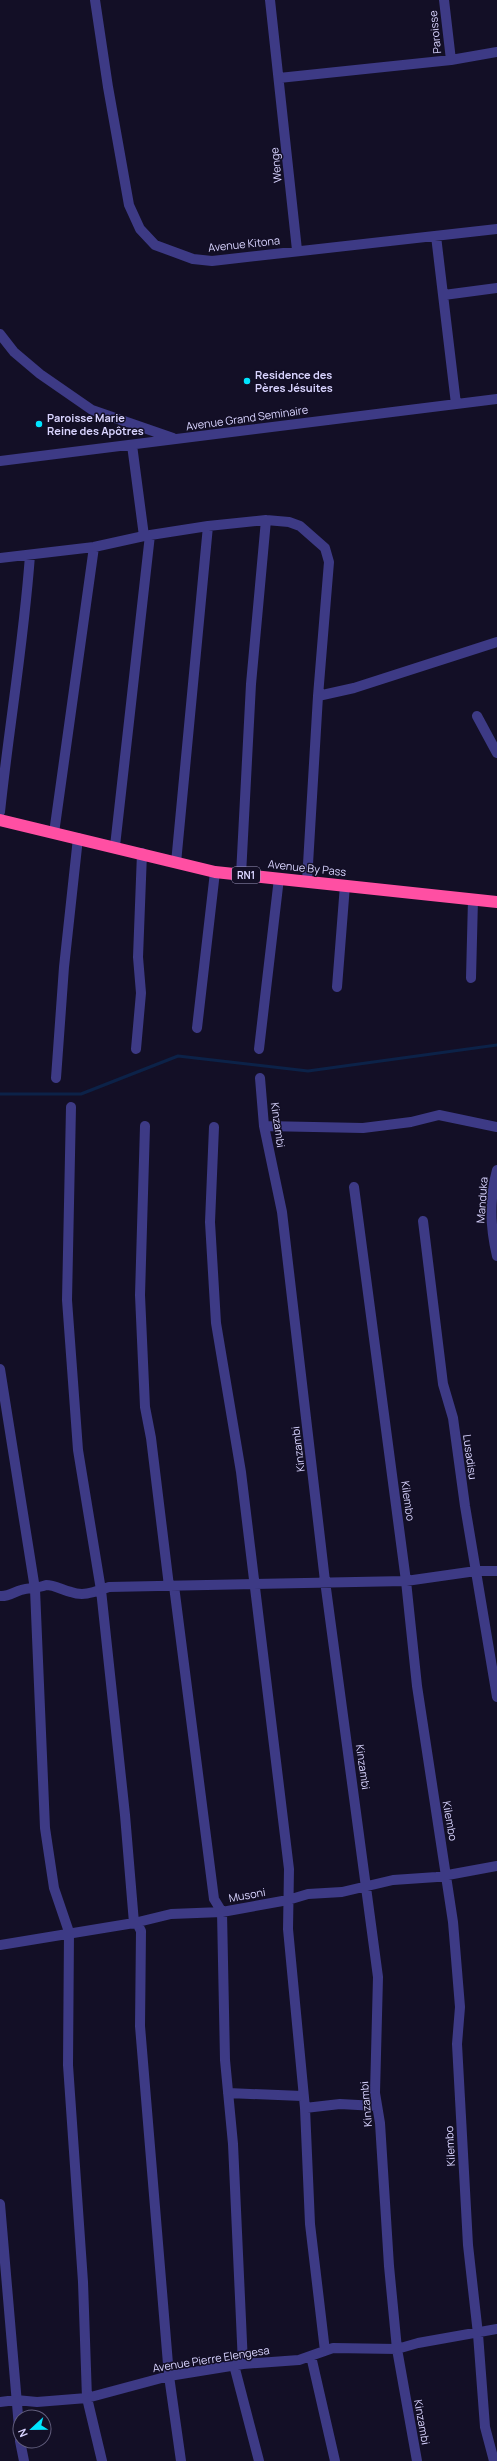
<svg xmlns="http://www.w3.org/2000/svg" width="497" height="2461" font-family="Manrope,sans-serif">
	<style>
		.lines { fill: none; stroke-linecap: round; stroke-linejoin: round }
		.stream { stroke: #0c2248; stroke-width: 3 }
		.minor { stroke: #3d3a85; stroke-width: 10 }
		.highway { stroke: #ff4fa3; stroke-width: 12 }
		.poi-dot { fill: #00e5ff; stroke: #130f26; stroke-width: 1.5 }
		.labels { text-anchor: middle; stroke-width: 3; stroke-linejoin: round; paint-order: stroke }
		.shield { fill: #130f26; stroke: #9e99be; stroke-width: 1 }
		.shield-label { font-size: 10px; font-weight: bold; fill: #d9d4ff }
		.street-label { font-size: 11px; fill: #d9d4ff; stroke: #130f26 }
		.poi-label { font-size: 11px; font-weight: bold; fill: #d9d4ff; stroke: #130f26; text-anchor: start }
	</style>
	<rect width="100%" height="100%" fill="#130f26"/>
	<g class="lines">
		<path class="stream" d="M0 1094H81L178 1056 308 1071 497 1045"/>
		<path class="minor" d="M95 0 108 87 129 205 140 229 155 245 193 259 212 261 497 229
			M270 0 297 250
			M444 0 451 60
			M279 78 451 60 497 52
			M436 236 456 404
			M444 295 497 288
			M0 334 14 352 40 374 92 410 173 438
			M132 445 144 536
			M0 461 497 399
			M0 558 94 547 144 536 208 526 266 520 289 522 300 526 325 548 329 562 318 696 307 881
			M318 696 354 688 497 642
			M477 716 497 753
			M0 812C9 726 24 641 30 555
			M54 833 94 547
			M115 846 150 535
			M176 863 208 526
			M241 875 251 684 266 520
			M471 978 473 899
			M337 987 345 885
			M197 1028 215 872
			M136 1049 141 993 138 957 142 853
			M259 1049 279 878
			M56 1078 64 967 78 838
			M260 1078 264 1126 282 1212 325 1581 378 1977 375 2093 380 2123 389 2266 397 2349 417 2461
			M71 1107 67 1300 78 1450 101 1590 125 1815 134 1923 138 1925 141 1931 140 2026 169 2376 181 2461
			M145 1126 140 1295 145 1407 151 1438 169 1586
			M264 1126 363 1128 411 1122 439 1115 497 1127
			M214 1127 210 1222 216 1323 241 1472 289 1869 288 1929 305 2108 310 2224 325 2351
			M497 1170C489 1199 490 1227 497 1256
			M354 1187 406 1581 417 1686 453 1922 460 2007 457 2044 468 2245 478 2334 485 2427 494 2461
			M423 1221 443 1384 453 1418 465 1506 497 1697
			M0 1369 35 1589 45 1828 54 1888 69 1932 68 2065 83 2282 87 2398 102 2461
			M174 1586 214 1899 222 1912 225 2060 233 2144 243 2364
			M0 1596C8 1597 14 1592 21 1590 30 1587 37 1589 46 1585 55 1585 62 1590 71 1592 85 1597 96 1591 109 1587L406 1581 476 1571H497
			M0 1945 134 1923 171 1914 222 1912 288 1900 308 1894 342 1892 393 1880 437 1877 497 1866
			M228 2093 302 2096
			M305 2108 340 2104 376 2106
			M0 2204 20 2439
			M311 2356 335 2461
			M234 2365 259 2461
			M0 2402 16 2400 37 2402 87 2398 169 2376 243 2364 299 2360 333 2348 397 2349 418 2343 497 2329
			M20 2441 24 2461"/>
		<path class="highway" d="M0 820 215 872 497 902"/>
	</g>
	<g class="poi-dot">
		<circle cx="247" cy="381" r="4"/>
		<circle cx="39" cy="424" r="4"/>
	</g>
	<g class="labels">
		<rect class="shield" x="232" y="867" width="28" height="16" rx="3"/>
		<g class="shield-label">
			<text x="246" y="879">RN1</text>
		</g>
		<g class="street-label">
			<text transform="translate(435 32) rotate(-96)" y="4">Paroisse</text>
			<text transform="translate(276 165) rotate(-96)" y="4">Wenge</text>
			<text transform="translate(244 244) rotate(-6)" y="4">Avenue Kitona</text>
			<text transform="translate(247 418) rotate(-8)" y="4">Avenue Grand Seminaire</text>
			<text transform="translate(307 868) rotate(6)" y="4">Avenue By Pass</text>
			<text transform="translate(278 1125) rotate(82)" y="4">Kinzambi</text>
			<text transform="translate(482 1200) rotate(-86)" y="4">Manduka</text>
			<text transform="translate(298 1449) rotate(-97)" y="4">Kinzambi</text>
			<text transform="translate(470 1457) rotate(82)" y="4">Lusadisu</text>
			<text transform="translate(408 1501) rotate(82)" y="4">Kilembo</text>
			<text transform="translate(363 1767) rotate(82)" y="4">Kinzambi</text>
			<text transform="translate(450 1821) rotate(80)" y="4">Kilembo</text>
			<text transform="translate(247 1895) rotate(-10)" y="4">Musoni</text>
			<text transform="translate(366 2104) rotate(-95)" y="4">Kinzambi</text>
			<text transform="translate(450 2146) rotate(-93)" y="4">Kilembo</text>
			<text transform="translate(211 2359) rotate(-9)" y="4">Avenue Pierre Elengesa</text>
			<text transform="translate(422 2422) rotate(80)" y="4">Kinzambi</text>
		</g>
		<g class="poi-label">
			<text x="255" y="379">Residence des<tspan x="255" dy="13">Pères Jésuites</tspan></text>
			<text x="47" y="422">Paroisse Marie<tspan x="47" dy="13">Reine des Apôtres</tspan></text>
		</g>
	</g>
	<g transform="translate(32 2429) rotate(248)"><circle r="19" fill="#130f26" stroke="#625e7d"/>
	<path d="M0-3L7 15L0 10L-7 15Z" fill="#00e5ff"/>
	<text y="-6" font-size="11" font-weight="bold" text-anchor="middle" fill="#d9d4ff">N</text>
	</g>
</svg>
